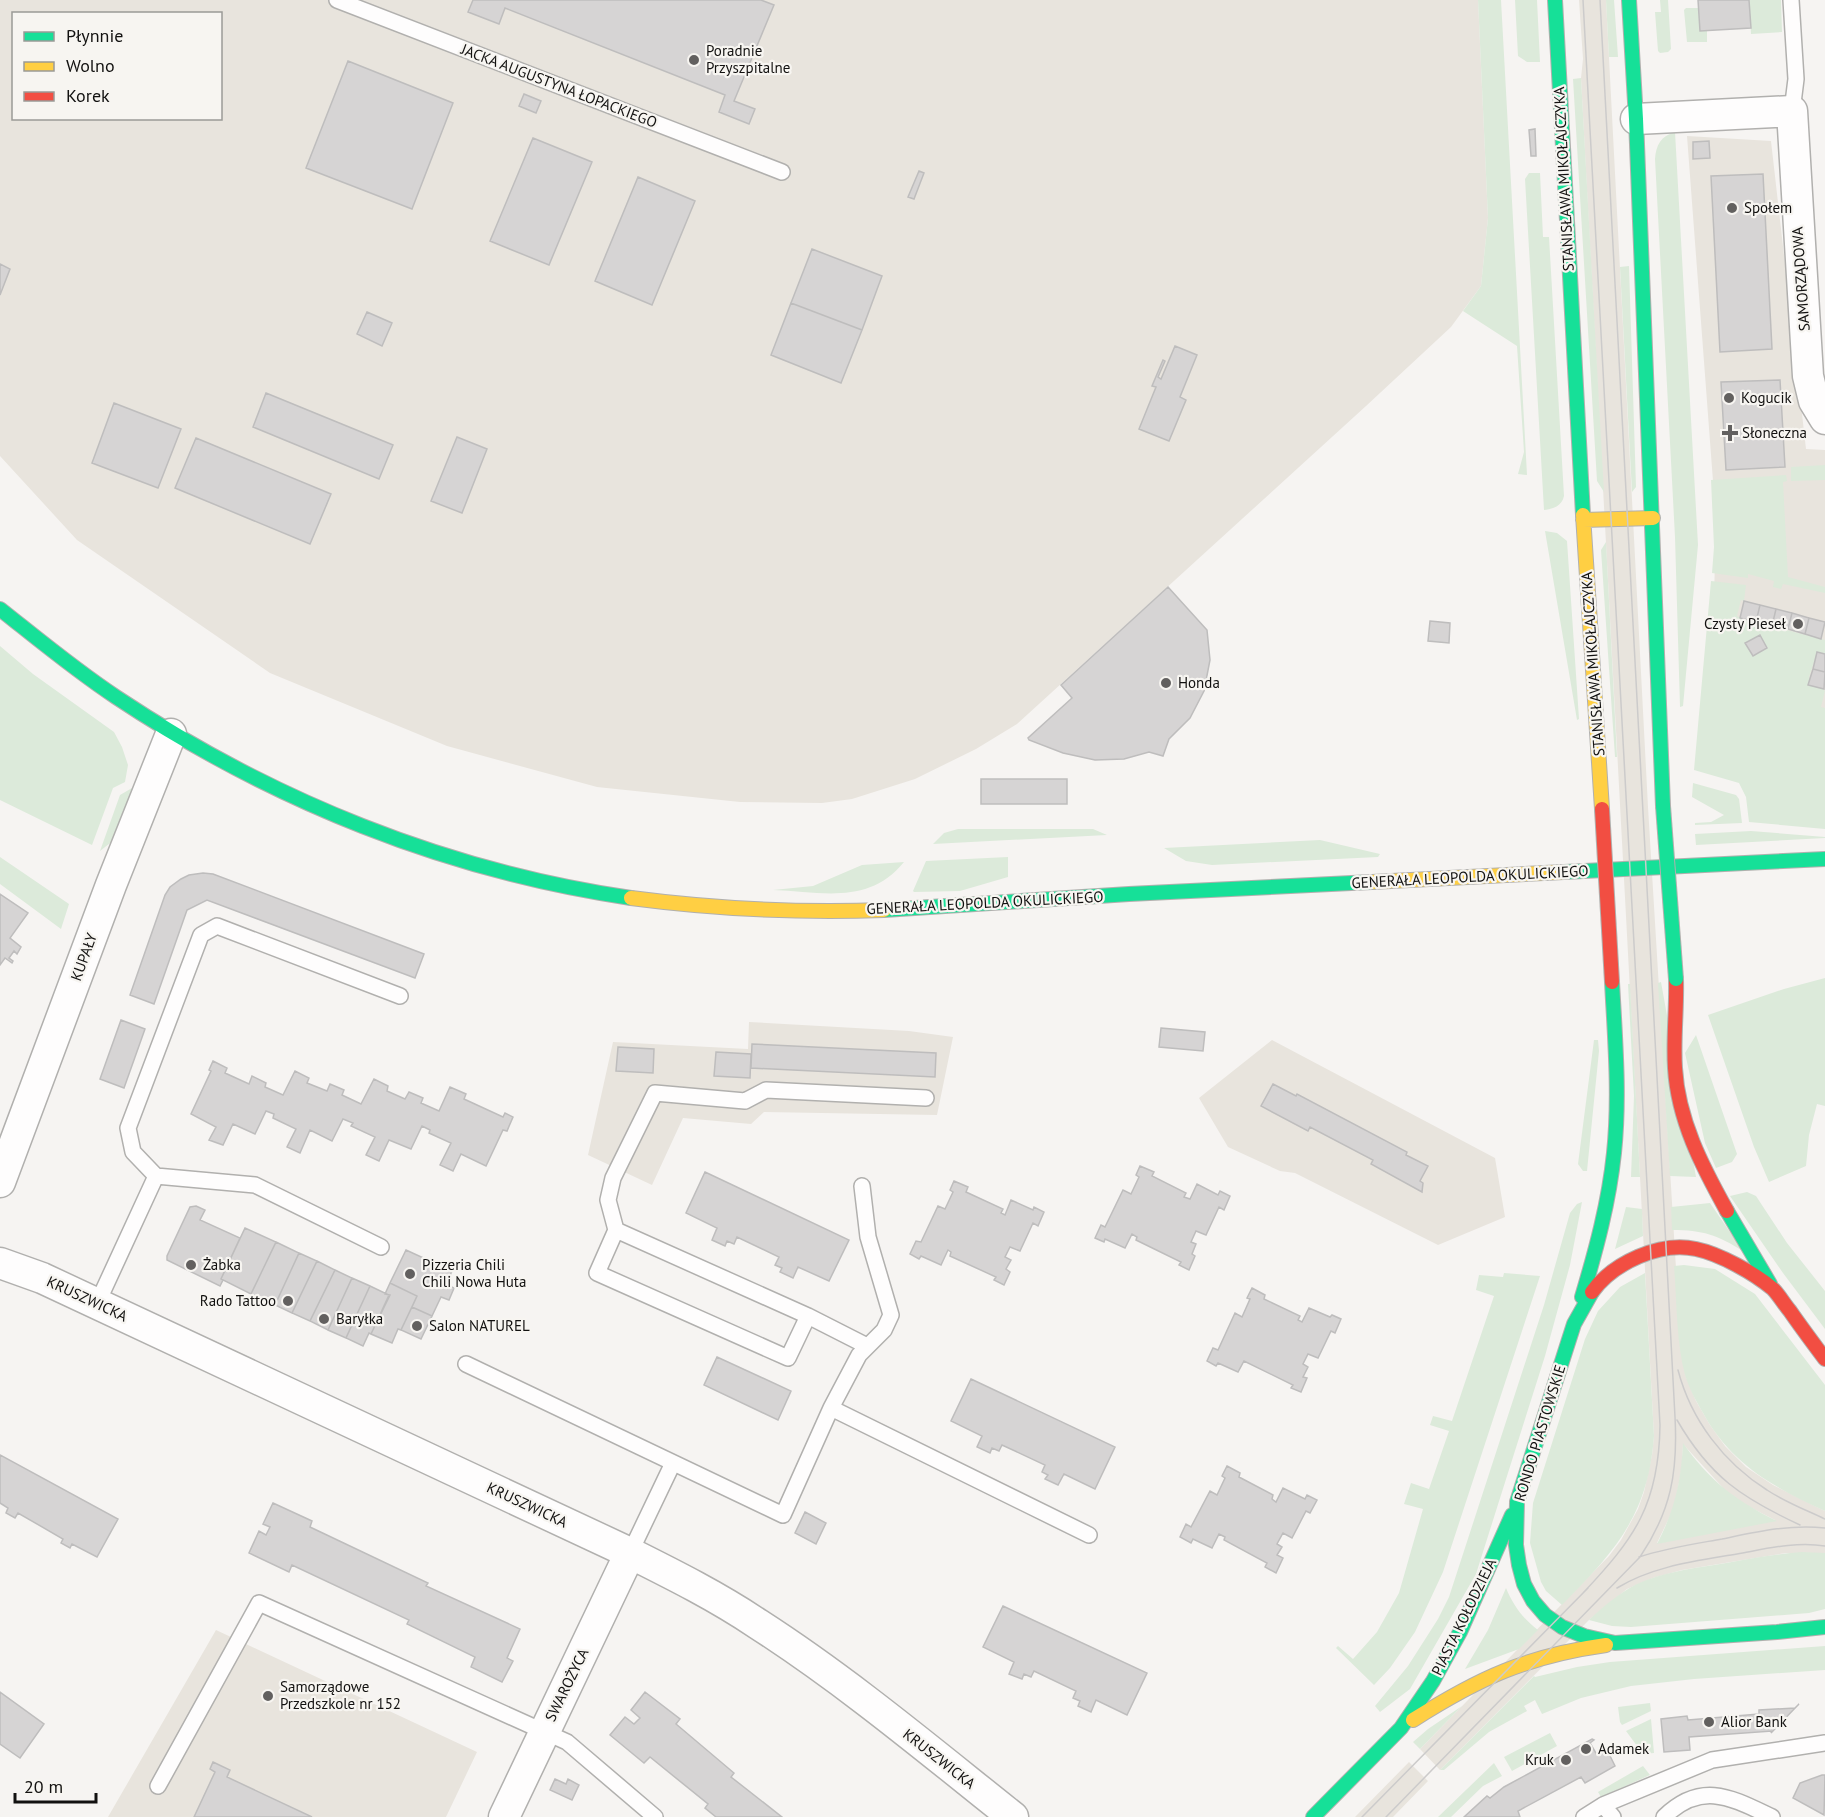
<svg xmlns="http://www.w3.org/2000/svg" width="1825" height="1817" font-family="'PT Sans',sans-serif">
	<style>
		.built { fill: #e8e4dd; fill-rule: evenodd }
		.green { fill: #dceada }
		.building { fill: #d6d4d4; stroke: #bebdbd; stroke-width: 1.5 }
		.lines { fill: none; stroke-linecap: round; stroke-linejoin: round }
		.lane-casing { stroke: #b1b0ae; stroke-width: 18 }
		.street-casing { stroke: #b1b0ae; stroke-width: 33 }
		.fast-casing { stroke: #b1b0ae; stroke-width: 16 }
		.slow-casing { stroke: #b1b0ae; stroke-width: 16 }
		.jam-casing { stroke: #b1b0ae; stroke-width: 16 }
		.lane { stroke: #fefdfd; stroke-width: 15 }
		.street { stroke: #fefdfd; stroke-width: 30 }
		.fast { stroke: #16e098; stroke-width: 14 }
		.slow { stroke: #ffcf43; stroke-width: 14 }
		.jam { stroke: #f24e42; stroke-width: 14 }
		.tram { stroke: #cccbcb; stroke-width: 1.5 }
		.fast-bridge-casing { stroke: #b1b0ae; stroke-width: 16; stroke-linecap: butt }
		.jam-bridge-casing { stroke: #b1b0ae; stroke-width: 16; stroke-linecap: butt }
		.fast-bridge { stroke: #16e098; stroke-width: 14 }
		.jam-bridge { stroke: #f24e42; stroke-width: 14 }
		.poi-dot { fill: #62605f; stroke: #f7f5f1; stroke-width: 2 }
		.labels { text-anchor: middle; stroke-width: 4.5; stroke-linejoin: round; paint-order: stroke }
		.poi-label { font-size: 15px; fill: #121110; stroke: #f7f5f1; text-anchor: start }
		.street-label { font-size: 15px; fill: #121110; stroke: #f7f5f1 }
	</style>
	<rect width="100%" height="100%" fill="#f6f4f2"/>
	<path class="built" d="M0 0H1478L1488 218 1481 286 1451 327 1366 406 1017 724 976 749 915 779 852 799 822 803 740 802 597 787 447 746 270 673 77 540 0 456ZM14 14H220V118H14Z
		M1579 0H1606L1648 807 1681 1351 1686 1377 1696 1401 1710 1425 1725 1446 1746 1467 1773 1485 1825 1511V1553H1786L1682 1570 1653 1578 1627 1589 1589 1620 1440 1770 1420 1749 1609 1556 1621 1540 1638 1509 1644 1492 1652 1455 1654 1436 1640 1177 1581 78 1583 59ZM1683 1444 1724 1489 1740 1502 1775 1520 1657 1543 1671 1514 1676 1499 1682 1466Z
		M1687 136 1771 141 1806 449 1825 450V720L1712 674 1716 521Z
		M749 1022 909 1031 953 1037 937 1115 764 1112 751 1124 683 1118 652 1185 588 1155 613 1042 748 1049Z
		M1272 1040 1495 1158 1505 1217 1438 1245 1295 1173 1280 1171 1228 1147 1199 1098Z
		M216 1630 477 1752 446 1817H108Z
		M1409 1762 1428 1781 1393 1817H1355Z"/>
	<path class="green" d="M1478 0H1501L1527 475 1518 474 1524 452 1517 346 1463 311 1481 286 1488 218Z
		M1515 0H1537L1540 62H1527L1518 56Z
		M1606 0H1614L1618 57H1609Z
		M1660 0H1668L1671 49 1668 52 1660 53 1658 51 1655 12H1661Z
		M1749 0H1781L1782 32 1751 34Z
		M1686 8H1699L1700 31H1707V42H1687L1684 10Z
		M1581 78 1604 492 1597 481 1573 79Z
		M1675 132 1698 545 1683 706 1680 707 1675 537 1655 159C1656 145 1661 136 1675 132Z
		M1529 173H1540L1543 237H1549L1564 496C1562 506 1553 509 1544 510L1525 179Z
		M1629 266 1636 487 1632 492 1620 267Z
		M1825 465V480L1791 481V467Z
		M1786 475 1787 481 1783 482 1788 577 1825 587V593L1783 584 1781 589 1773 587 1774 581 1748 574V578L1712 573 1714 547 1711 480Z
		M1545 531 1557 533 1567 541 1579 719 1577 720Z
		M1606 542 1617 757H1615L1601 550Z
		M1711 581 1746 585 1744 601 1741 600 1737 616 1740 618 1825 640V654L1817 653 1809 677 1825 691 1821 707 1825 708V829L1749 822 1746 797 1739 783 1694 770Z
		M0 646 33 674 114 732 122 747 128 765 125 782 113 788 92 845 0 800Z
		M1693 783 1736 795 1739 799 1742 823 1695 825V823L1711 822 1724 815 1692 797Z
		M132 788 114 840 100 851 120 795Z
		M958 829H1093L1107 835 933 844 944 833Z
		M1751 831 1825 837V838L1696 845 1695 834Z
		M1320 840 1380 854 1378 857 1212 865 1186 861 1164 848Z
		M0 857 69 904 61 929 0 884Z
		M1008 857V877L960 891 914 892 913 891 926 861Z
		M904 862C869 905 823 892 773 890L813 886 862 865Z
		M1825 978V1106L1817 1104 1809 1135 1806 1166 1769 1182 1754 1147 1708 1015 1784 989Z
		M1661 982 1696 1177 1670 1176 1658 983Z
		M1628 984H1630L1640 1177H1631L1634 1096Z
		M1696 1035 1737 1154 1732 1162 1716 1168 1705 1143 1685 1053Z
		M1594 1040H1598L1599 1051 1587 1171H1583L1578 1164Z
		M1747 1192 1756 1196 1787 1243 1825 1291V1329L1783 1273 1730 1196Z
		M1582 1202 1570 1265 1545 1356 1476 1574 1410 1689 1380 1712 1375 1706 1408 1666 1438 1619 1449 1597 1544 1305 1570 1213 1577 1204Z
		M1710 1203 1743 1251C1717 1235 1703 1230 1672 1230L1671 1207Z
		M1626 1207 1642 1209 1643 1236 1615 1249Z
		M1684 1265 1715 1269 1755 1294 1825 1385V1511C1773 1487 1731 1464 1703 1413 1696 1401 1689 1388 1685 1375 1676 1340 1677 1302 1674 1266Z
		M1504 1273 1540 1276 1443 1572 1415 1632 1390 1668 1374 1685 1336 1648 1338 1646 1353 1659 1377 1632 1399 1593 1423 1509 1404 1504 1411 1483 1429 1489 1449 1431 1430 1425 1433 1416 1452 1421 1494 1296 1476 1290 1479 1275 1503 1277Z
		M1645 1273 1654 1436C1648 1516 1615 1551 1562 1605L1546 1591 1541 1582 1530 1543 1533 1503 1585 1339 1598 1311 1620 1287Z
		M1683 1443C1709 1480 1736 1501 1777 1521L1657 1544C1675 1509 1681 1482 1683 1443Z
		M1802 1552 1825 1553V1609L1809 1613 1631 1627 1612 1626 1589 1620C1604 1606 1619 1593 1637 1584 1661 1573 1688 1569 1714 1565 1743 1560 1772 1554 1802 1552Z
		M1506 1588C1513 1605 1523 1619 1538 1630L1519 1649 1465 1669 1488 1630Z
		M1825 1646V1670L1694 1679 1631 1686 1581 1698 1542 1714 1535 1700 1524 1706 1527 1711 1489 1732 1444 1770H1440L1534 1676 1535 1677 1577 1667 1610 1662Z
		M1650 1703 1651 1711 1622 1725 1620 1722 1618 1707Z
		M1462 1706 1420 1749 1413 1742 1428 1729Z
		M1651 1719 1654 1753 1643 1754 1626 1731Z
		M1550 1733 1557 1746 1512 1771 1504 1757Z
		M1494 1763 1502 1776 1483 1786 1451 1817H1438Z
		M1643 1766 1650 1775 1601 1797 1598 1792Z"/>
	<path class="building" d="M473 0H761L774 5 734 101 755 109 749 124 719 112 725 95 505 8 499 24 468 12Z
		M1698 0H1749L1751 28 1700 31Z
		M348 61 453 103 412 209 306 168Z
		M524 94 541 101 536 113 519 106Z
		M1535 129 1536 156H1531L1529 130Z
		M533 138 592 162 549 265 490 241Z
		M1709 141 1710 158 1693 159V142Z
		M919 171 924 173 914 199 908 197Z
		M1763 174 1772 349 1720 352 1711 176Z
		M638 177 695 201 652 305 595 281Z
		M812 249 882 276 862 330 791 303Z
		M0 264 10 269 0 295Z
		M791 303 862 330 841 383 771 355Z
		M367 312 392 323 382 346 357 334Z
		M1175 346 1197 355 1180 397 1186 400 1169 441 1139 429 1156 387 1152 386 1163 360 1165 361 1158 377 1161 379Z
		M1780 380 1785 467 1726 470 1721 382Z
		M266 393 393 445 379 479 253 427Z
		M114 403 181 429 158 488 92 463Z
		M457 437 487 449 462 513 431 501Z
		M196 438 331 494 310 544 175 488Z
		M1168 587 1207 630 1210 660 1204 691 1190 718 1169 739 1163 756 1149 752 1124 759 1095 760 1063 753 1029 740 1028 738 1072 698 1061 685Z
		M1744 601 1760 605 1756 622 1740 618Z
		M1760 605 1776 609 1772 626 1756 622Z
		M1776 609 1792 613 1788 629 1772 626Z
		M1792 613 1809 618 1805 634 1788 629Z
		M1809 618 1825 622 1821 639 1805 634Z
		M1430 621 1450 623 1449 643 1428 641Z
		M1760 635 1767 648 1753 656 1745 643Z
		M1817 652 1825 654V672L1813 669Z
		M1813 669 1825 672 1824 689 1808 685Z
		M981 779H1067V804H981Z
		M203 873 213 874 424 954 415 978 207 900 187 910 154 1004 130 995 165 895 170 887 181 879 189 875Z
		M0 894 28 913 10 938 21 947 17 954 14 951 9 958 13 961 12 963 5 958 0 965Z
		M121 1020 145 1029 124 1088 100 1079Z
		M1161 1028 1205 1032 1203 1051 1159 1047Z
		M752 1044 936 1053 935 1077 751 1068Z
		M618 1047 654 1049 653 1073 616 1071Z
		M716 1052 751 1054 750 1078 714 1076Z
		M213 1061 227 1068 225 1073 249 1084 252 1076 266 1083 265 1087 283 1095 295 1071 309 1078 307 1083 327 1091 330 1084 344 1090 342 1095 361 1104 374 1079 388 1086 387 1091 405 1099 409 1092 423 1098 421 1103 439 1111 450 1087 466 1094 464 1099 503 1117 505 1113 513 1117 507 1131 503 1130 486 1166 461 1154 453 1171 440 1165 451 1143 429 1133 430 1130 422 1126 411 1149 389 1140 379 1161 366 1155 375 1137 351 1126 353 1123 343 1119 332 1141 310 1130 300 1153 287 1147 296 1129 273 1118 274 1114 266 1111 255 1134 233 1124 223 1145 209 1140 216 1127 191 1114 211 1071 209 1070Z
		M1273 1084 1296 1096 1297 1094 1407 1152 1406 1155 1428 1166 1420 1181 1423 1183 1422 1192 1371 1164 1373 1160 1310 1127 1308 1131 1261 1106Z
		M1140 1166 1154 1172 1152 1176 1186 1193 1184 1197 1190 1199 1197 1184 1218 1195 1220 1191 1230 1196 1224 1210 1219 1207 1206 1235 1196 1231 1191 1242 1196 1244 1192 1254 1195 1256 1189 1270 1179 1265 1181 1262 1136 1240 1137 1237 1132 1234 1125 1248 1105 1239 1104 1242 1095 1238 1101 1225 1105 1227 1123 1190 1131 1194 1139 1177 1136 1175Z
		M705 1172 849 1240 829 1281 798 1267 793 1278 780 1272 782 1268 775 1265 779 1257 737 1237 734 1244 727 1241 725 1246 712 1240 717 1228 686 1213Z
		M954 1181 968 1187 966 1192 1003 1209 1001 1213 1005 1215 1011 1200 1033 1210 1034 1207 1044 1212 1038 1226 1033 1223 1020 1251 1010 1247 1005 1257 1011 1260 1006 1269 1010 1272 1004 1285 994 1280 996 1277 950 1256 951 1252 948 1250 941 1265 921 1256 919 1259 910 1254 916 1241 921 1242 938 1206 945 1209 953 1192 950 1190Z
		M196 1206 205 1210 200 1220 240 1238 221 1279 223 1280 220 1286 167 1260V1256L190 1207Z
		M245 1228 276 1242 251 1294 221 1279Z
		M276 1242 299 1253 275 1305 251 1294Z
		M406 1250 452 1271 446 1284 454 1288 449 1300 441 1297 432 1316 412 1307 417 1296 390 1283Z
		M299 1253 317 1261 292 1313 275 1305Z
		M317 1261 335 1270 310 1321 292 1313Z
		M335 1270 352 1278 328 1330 310 1321Z
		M352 1278 370 1286 346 1338 328 1330Z
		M390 1283 417 1296 401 1330 398 1329 392 1343 371 1334 390 1295 385 1294Z
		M370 1286 389 1295 371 1334 369 1333 363 1346 346 1338Z
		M1252 1288 1265 1295 1264 1299 1300 1316 1298 1320 1302 1322 1309 1308 1330 1317 1332 1315 1341 1319 1335 1333 1331 1331 1318 1358 1308 1354 1303 1364 1308 1367 1303 1377 1307 1378 1301 1392 1291 1388 1293 1385 1244 1361 1238 1372 1218 1363 1216 1366 1207 1361 1213 1348 1218 1350 1235 1313 1242 1317 1250 1299 1247 1298Z
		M412 1307 432 1316 421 1339 401 1330Z
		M717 1357 791 1391 778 1420 704 1385Z
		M971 1379 1115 1447 1095 1489 1064 1474 1058 1485 1045 1479 1048 1475 1042 1472 1045 1465 1002 1445 999 1451 992 1448 990 1453 977 1447 982 1436 951 1421Z
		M0 1455 118 1519 97 1557 72 1544 70 1548 61 1543 63 1539 18 1513 15 1518 6 1513 8 1508 0 1503Z
		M1227 1466 1240 1473 1239 1477 1273 1495 1272 1499 1276 1502 1283 1488 1305 1499 1307 1495 1317 1500 1310 1513 1306 1511 1292 1538 1283 1533 1277 1544 1282 1547 1277 1555 1283 1558 1276 1573 1265 1567 1267 1563 1224 1540 1225 1537 1219 1534 1212 1548 1193 1539 1191 1543 1180 1537 1186 1524 1191 1527 1210 1491 1217 1495 1225 1478 1222 1476Z
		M273 1503 312 1521 310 1527 428 1583 426 1586 520 1629 507 1658 513 1661 502 1682 471 1667 475 1657 407 1624 409 1620 292 1565 289 1572 249 1553 259 1531 266 1535 270 1527 263 1524Z
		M805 1512 826 1523 816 1544 795 1533Z
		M1003 1606 1147 1673 1127 1715 1096 1700 1091 1712 1078 1706 1080 1701 1073 1698 1076 1691 1034 1671 1031 1677 1024 1674 1022 1679 1009 1674 1014 1662 983 1647Z
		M0 1692 44 1724 20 1758 0 1744Z
		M645 1692 680 1719 676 1724 734 1773 731 1777 782 1817H716L705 1808 708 1804 650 1757 644 1763 610 1735 625 1717 634 1724 640 1718 631 1710Z
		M1799 1704 1771 1733 1772 1731 1689 1737 1690 1750 1664 1752 1661 1719 1687 1716 1688 1720 1759 1714V1710L1795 1708Z
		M1592 1739 1594 1740 1590 1743 1597 1755 1607 1750 1615 1766 1585 1783 1581 1777 1518 1811 1520 1817H1464L1487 1796 1490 1798 1504 1787Z
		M213 1762 230 1770 227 1777 312 1817H194L215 1772 210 1769Z
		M1822 1775H1825L1824 1815 1793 1798 1800 1783Z
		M555 1779 566 1784 568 1779 579 1785 572 1800 550 1790Z"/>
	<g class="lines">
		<defs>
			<path id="lane" d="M337 0 782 172
				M1791 0 1796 79 1792 111
				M156 1176 255 1185 381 1247
				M616 1230 608 1200 613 1178 655 1093 745 1101 766 1090 926 1098
				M97 1304 156 1176 133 1152 128 1128 201 935 217 926 400 996
				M808 1316 788 1358 597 1273 616 1230 808 1316 867 1346
				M466 1364 783 1515 831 1408 1089 1535
				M831 1408 859 1355 884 1330 891 1315 868 1237 862 1186
				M630 1553 673 1463
				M158 1786 259 1603 567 1742 655 1817
				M1603 1805 1712 1760 1825 1743
				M1584 1817 1603 1805 1613 1817
				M1664 1817C1702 1780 1732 1798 1772 1817"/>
			<path id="street" d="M1636 119 1792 111 1808 376 1814 401 1825 419
				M0 1182 111 885 171 734
				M0 1263 42 1278 630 1553C674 1575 718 1597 758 1624 848 1682 930 1751 1013 1817
				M504 1817 630 1553"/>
			<path id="fast" d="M1555 0 1583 515
				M1629 0 1636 119 1663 806
				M0 609C38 639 75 670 116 697 271 800 446 871 631 898
				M1564 872 1825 859
				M884 910 1129 894 1372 882
				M1727 1211 1770 1284
				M1592 1292 1574 1324 1517 1502 1516 1545 1519 1565 1524 1584 1533 1601 1545 1615 1562 1627 1584 1636 1615 1643 1777 1632 1825 1627
				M1582 1297C1596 1250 1609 1202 1614 1153 1620 1096 1615 1039 1612 982
				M1313 1817 1401 1728 1433 1681 1460 1632 1512 1515"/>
			<path id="slow" d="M1583 515 1602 809
				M1583 520 1653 518
				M1372 882 1564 872
				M631 898C715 909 800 913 884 910
				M1413 1720C1479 1678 1527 1656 1606 1645"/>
			<path id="jam" d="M1676 979C1677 1009 1673 1038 1675 1068 1678 1120 1702 1166 1727 1211
				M1592 1292C1613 1263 1660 1241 1696 1249 1720 1254 1754 1273 1773 1289 1779 1295 1784 1304 1790 1311 1801 1327 1813 1343 1825 1359"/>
		</defs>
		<use href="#lane" class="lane-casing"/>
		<use href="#street" class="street-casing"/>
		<use href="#fast" class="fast-casing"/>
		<use href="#slow" class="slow-casing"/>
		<use href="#jam" class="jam-casing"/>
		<use href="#lane" class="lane"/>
		<use href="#street" class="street"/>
		<use href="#fast" class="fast"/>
		<use href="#slow" class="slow"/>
		<use href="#jam" class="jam"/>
		<path class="tram" d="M1678 1370C1691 1420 1724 1463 1767 1490 1785 1502 1806 1510 1825 1519
			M1677 1420C1710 1477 1742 1498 1800 1525
			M1639 1557C1666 1548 1694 1544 1722 1539 1756 1532 1790 1524 1825 1528
			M1617 1588C1653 1566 1696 1561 1737 1554 1765 1549 1796 1541 1825 1546
			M1583 1593C1635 1538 1659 1504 1660 1425L1583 0
			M1362 1817 1588 1588
			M1386 1817 1640 1557C1671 1511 1678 1472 1675 1417L1600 0"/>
		<defs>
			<path id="fast-bridge" d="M1663 806 1676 979"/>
			<path id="jam-bridge" d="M1602 809 1612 982"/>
		</defs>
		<use href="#fast-bridge" class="fast-bridge-casing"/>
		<use href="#jam-bridge" class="jam-bridge-casing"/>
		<use href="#fast-bridge" class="fast-bridge"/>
		<use href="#jam-bridge" class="jam-bridge"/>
	</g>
	<g class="poi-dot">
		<circle cx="694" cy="60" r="6"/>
		<circle cx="1732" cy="208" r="6"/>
		<circle cx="1729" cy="398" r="6"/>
		<path d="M1727 424h6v6h6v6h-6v6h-6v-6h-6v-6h6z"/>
		<circle cx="1798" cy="624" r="6"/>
		<circle cx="1166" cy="683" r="6"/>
		<circle cx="191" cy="1265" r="6"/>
		<circle cx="410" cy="1274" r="6"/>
		<circle cx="288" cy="1301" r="6"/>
		<circle cx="324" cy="1319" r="6"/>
		<circle cx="417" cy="1326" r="6"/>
		<circle cx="268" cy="1696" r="6"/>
		<circle cx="1709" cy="1722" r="6"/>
		<circle cx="1586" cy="1749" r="6"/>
		<circle cx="1566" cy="1760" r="6"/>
	</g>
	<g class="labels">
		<g class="poi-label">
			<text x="706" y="56">Poradnie<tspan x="706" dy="17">Przyszpitalne</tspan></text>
			<text x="1744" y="213">Społem</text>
			<text x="1741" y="403">Kogucik</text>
			<text x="1742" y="438">Słoneczna</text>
			<text x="1786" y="629" text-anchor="end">Czysty Pieseł</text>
			<text x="1178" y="688">Honda</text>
			<text x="203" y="1270">Żabka</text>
			<text x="422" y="1270">Pizzeria Chili<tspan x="422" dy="17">Chili Nowa Huta</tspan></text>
			<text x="276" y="1306" text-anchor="end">Rado Tattoo</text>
			<text x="336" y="1324">Baryłka</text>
			<text x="429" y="1331">Salon NATUREL</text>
			<text x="280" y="1692">Samorządowe<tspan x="280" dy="17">Przedszkole nr 152</tspan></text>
			<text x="1721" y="1727">Alior Bank</text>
			<text x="1598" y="1754">Adamek</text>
			<text x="1554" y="1765" text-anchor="end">Kruk</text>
		</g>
		<g class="street-label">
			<text transform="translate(559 86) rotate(21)" y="5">JACKA AUGUSTYNA ŁOPACKIEGO</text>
			<text transform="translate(1564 179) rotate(-93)" y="5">STANISŁAWA MIKOŁAJCZYKA</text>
			<text transform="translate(1801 279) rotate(-94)" y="5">SAMORZĄDOWA</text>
			<text transform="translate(1593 664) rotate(-94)" y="5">STANISŁAWA MIKOŁAJCZYKA</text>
			<text transform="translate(1470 877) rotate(-3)" y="5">GENERAŁA LEOPOLDA OKULICKIEGO</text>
			<text transform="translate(985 903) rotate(-3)" y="5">GENERAŁA LEOPOLDA OKULICKIEGO</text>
			<text transform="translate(84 957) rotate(-70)" y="5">KUPAŁY</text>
			<text transform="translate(87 1299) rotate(25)" y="5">KRUSZWICKA</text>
			<text transform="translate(1540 1433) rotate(-73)" y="5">RONDO PIASTOWSKIE</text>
			<text transform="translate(527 1505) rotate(25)" y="5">KRUSZWICKA</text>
			<text transform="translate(1464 1617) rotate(-64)" y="5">PIASTA KOŁODZIEJA</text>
			<text transform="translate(567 1685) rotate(-64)" y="5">SWAROŻYCA</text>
			<text transform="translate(939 1759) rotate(38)" y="5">KRUSZWICKA</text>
		</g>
	</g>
	<rect x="12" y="12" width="210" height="108" fill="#f7f5f1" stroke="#9b9a97" stroke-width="1.5"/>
	<rect x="24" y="32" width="30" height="9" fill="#16e098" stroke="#9b9a97" stroke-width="1.5"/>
	<text x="66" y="42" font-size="18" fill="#121110">Płynnie</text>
	<rect x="24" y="62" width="30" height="9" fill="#ffcf43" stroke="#9b9a97" stroke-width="1.5"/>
	<text x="66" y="72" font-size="18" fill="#121110">Wolno</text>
	<rect x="24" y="92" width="30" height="9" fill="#f24e42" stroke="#9b9a97" stroke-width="1.5"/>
	<text x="66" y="102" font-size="18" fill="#121110">Korek</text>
	<path d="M15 1793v9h81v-9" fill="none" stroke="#121110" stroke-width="3"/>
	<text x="24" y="1793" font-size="18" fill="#121110" stroke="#f7f5f1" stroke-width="4.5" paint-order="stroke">20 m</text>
</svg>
